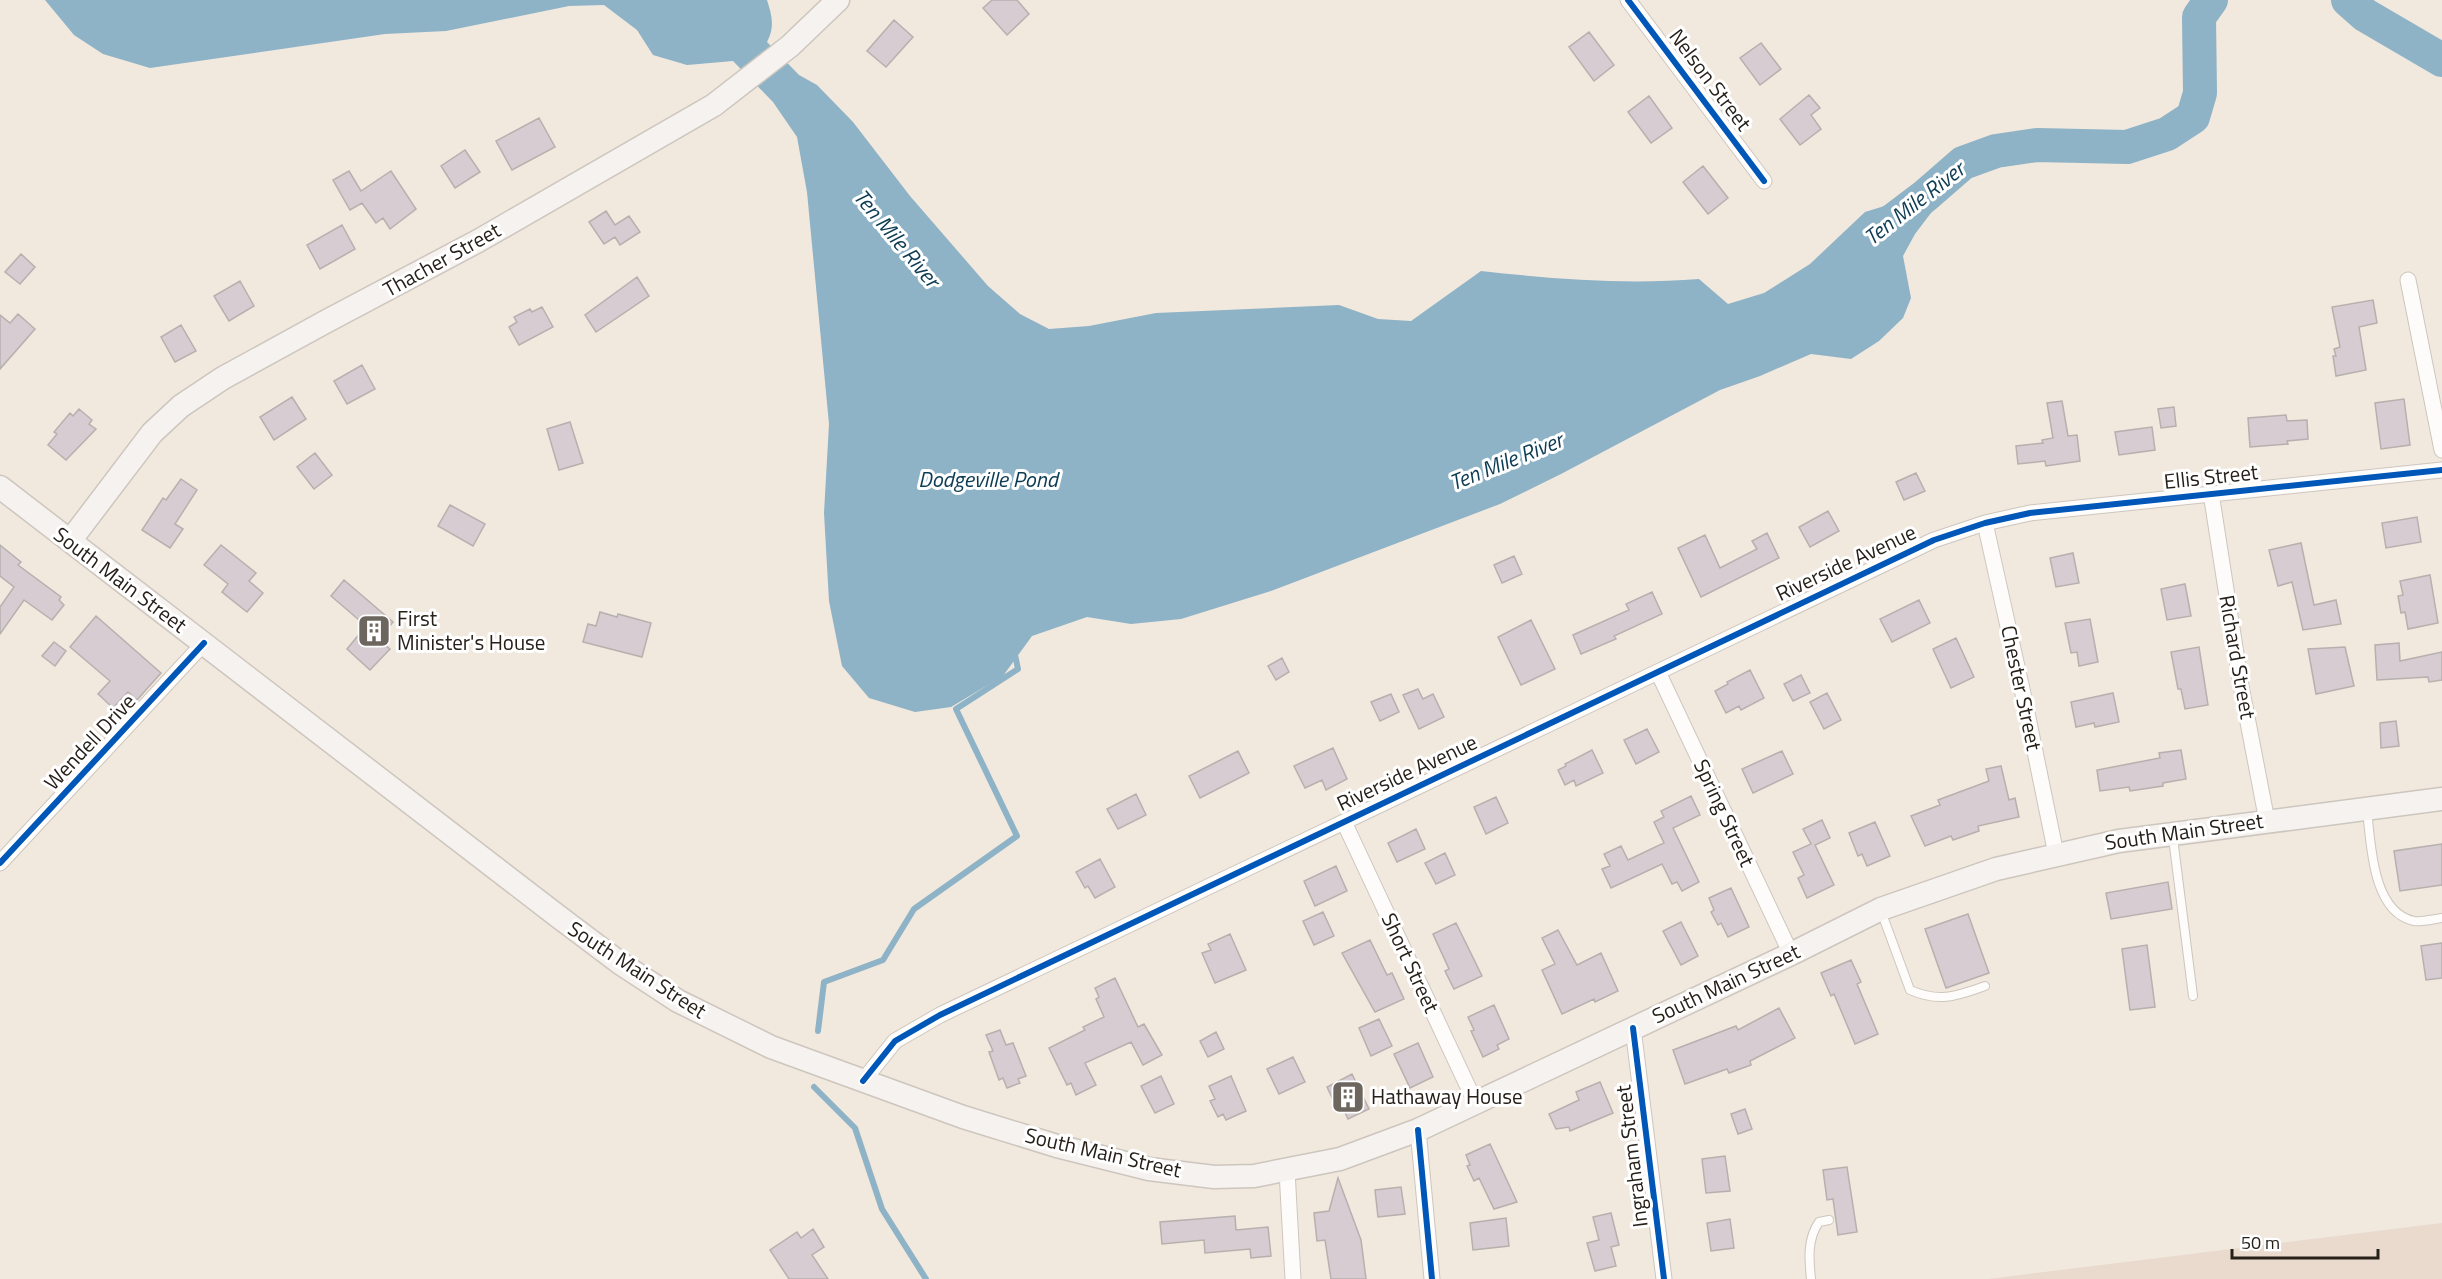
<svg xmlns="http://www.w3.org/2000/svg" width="2442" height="1279" font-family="'Titillium Web',sans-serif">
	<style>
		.education { fill: #e9dacd }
		.water { fill: #8eb2c6 }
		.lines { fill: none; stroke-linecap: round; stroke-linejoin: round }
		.stream { stroke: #8eb2c6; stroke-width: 6 }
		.river { stroke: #8eb2c6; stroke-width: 34 }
		.building { fill: #d7ccd1; stroke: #b6b0ae; stroke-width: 1.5 }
		.lane-casing { stroke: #cdc6be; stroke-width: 10 }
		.street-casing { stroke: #cdc6be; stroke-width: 17 }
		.secondary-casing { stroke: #cdc6be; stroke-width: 25 }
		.lane { stroke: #fdfcfa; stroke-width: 8 }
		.street { stroke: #fdfcfa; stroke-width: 15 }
		.secondary { stroke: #f5f2ef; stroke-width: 22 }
		.cycleway-casing { stroke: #fff; stroke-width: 10 }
		.cycleway { stroke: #0057b8; stroke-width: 6 }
		.labels { text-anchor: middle; stroke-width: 6; stroke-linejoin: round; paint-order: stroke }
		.street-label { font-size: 21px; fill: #262019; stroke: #fff }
		.poi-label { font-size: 21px; fill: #262019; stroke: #fff; text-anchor: start }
		.water-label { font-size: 22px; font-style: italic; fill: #0c3b53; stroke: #fff }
	</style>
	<rect width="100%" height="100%" fill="#f1e8de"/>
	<path class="education" d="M2442 1223V1279H1988Z"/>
	<path class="water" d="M45 0H767C772 16 775 27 767 42L799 75 817 85 853 122 910 196 988 286 1020 314 1049 329 1089 326 1156 313 1339 305 1378 319 1411 321 1481 271C1554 279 1626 285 1699 279L1728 304 1764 293 1810 264 1865 212 1907 199 1925 196 1934 209 1915 234 1903 256 1911 298 1903 318 1879 341 1851 359 1811 354 1760 376 1720 390 1561 474 1500 504 1271 591 1181 619 1131 624 1087 617 1032 636 1003 676 951 707 915 712 869 698 842 666 829 601 824 513 829 424 807 192 797 137 773 102 733 61 687 65 653 55 637 30 604 5 569 6 446 31 385 34 150 68 103 54 74 35Z"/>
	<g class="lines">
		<path class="stream" d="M818 1031 824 982 883 960 914 909 1017 836 956 709 1018 669 1014 650
			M814 1087 855 1128 882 1209 926 1279"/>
		<path class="river" d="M2348 0 2365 15 2442 60
			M1888 224 1925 196 1963 163 1996 151 2037 145 2127 147 2167 134 2193 117 2200 93 2199 17 2211 0"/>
	</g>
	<path class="building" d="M992 0H1017L1029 14 1007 35 983 8Z
		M894 20 913 37 886 67 867 51Z
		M1589 32 1614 65 1594 81 1569 47Z
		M1761 43 1781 69 1760 85 1740 58Z
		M1809 95 1820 108 1811 115 1821 129 1800 145 1780 119Z
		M1649 96 1672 128 1651 143 1628 112Z
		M539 118 555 147 512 170 496 141Z
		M465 150 480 172 455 188 441 166Z
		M1703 166 1728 198 1708 214 1683 182Z
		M349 171 361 191 391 171 416 209 390 229 383 218 376 223 362 203 350 210 333 180Z
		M606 211 615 225 629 216 640 232 620 245 615 237 604 244 589 222Z
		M342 225 355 249 320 269 307 245Z
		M21 254 35 267 20 284 5 272Z
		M637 277 649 296 596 332 585 315Z
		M240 281 254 306 229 321 214 296Z
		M2373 300 2377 323 2359 327 2366 370 2336 376 2333 356H2336L2334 349 2340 347 2332 307Z
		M542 307 553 327 519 345 509 327 517 322 514 317 530 309 532 312Z
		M18 314 35 329 0 369V315L10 323Z
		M181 325 196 351 175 362 161 337Z
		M362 365 375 389 347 404 334 381Z
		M292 397 306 419 274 440 260 417Z
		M2404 399 2410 445 2381 449 2375 403Z
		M2062 401 2068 436 2077 435 2080 461 2046 466 2045 461 2018 464 2016 446 2043 443 2042 440 2053 438 2047 403Z
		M2174 407 2176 426 2161 428 2158 409Z
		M79 409 92 420 89 424 96 429 66 460 48 445 57 434 54 432 70 413 73 416Z
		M2286 415 2287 421 2307 420 2308 439 2287 441 2288 444 2250 447 2248 418Z
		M570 422 583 463 559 470 547 429Z
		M2152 427 2155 450 2119 455 2115 432Z
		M315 453 332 475 314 489 297 467Z
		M1916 473 1925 491 1904 500 1896 482Z
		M181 479 197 490 175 524 183 529 170 548 142 530 163 498 166 500Z
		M450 505 485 524 473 546 438 526Z
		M1828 511 1839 531 1810 547 1799 527Z
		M2417 517 2421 542 2386 548 2382 523Z
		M1767 533 1779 558 1701 597 1678 548 1705 535 1720 568 1757 549 1752 541Z
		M2301 543 2314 605 2336 600 2341 624 2303 630 2292 582 2278 586 2269 550Z
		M0 545 21 562 18 565 61 597 59 600 64 605 52 620 24 600 0 634V607L14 587 0 576Z
		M221 545 256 573 249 581 263 593 247 612 222 592 228 584 204 565Z
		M2073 553 2079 583 2056 587 2050 558Z
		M1514 556 1522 574 1502 583 1494 565Z
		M2430 575 2438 623 2408 629 2405 612 2401 613 2398 596 2403 595 2400 581Z
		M344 580 393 622 378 639 390 649 370 670 347 649 366 626 331 596Z
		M2185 584 2191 616 2167 620 2161 589Z
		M1652 592 1662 614 1614 636 1616 639 1581 654 1573 635 1629 610 1626 604Z
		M1919 600 1930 623 1892 642 1880 619Z
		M600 612 617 617 618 614 651 623 642 657 583 642 588 624 596 626Z
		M96 616 161 673 137 700 128 692 113 708 98 694 110 681 70 647Z
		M2090 619 2098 662 2079 666 2077 652 2071 653 2065 623Z
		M1531 620 1555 669 1521 685 1498 637Z
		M1956 638 1974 677 1951 688 1933 649Z
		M54 642 66 651 55 666 42 656Z
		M2399 643 2400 661 2442 652V680L2429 682 2428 677 2377 680 2375 645Z
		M2199 647 2208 705 2185 709 2181 689H2178L2171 652Z
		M2345 647 2354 686 2316 694 2308 649Z
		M1282 658 1289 672 1276 680 1268 666Z
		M1750 670 1764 698 1741 710 1739 706 1726 713 1715 691 1728 684 1727 682Z
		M1801 675 1810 693 1793 701 1784 684Z
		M1418 689 1423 699 1433 694 1444 717 1419 729 1403 695Z
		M1827 693 1841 720 1824 729 1810 702Z
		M2113 693 2119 722 2095 727 2094 723 2076 727 2071 702Z
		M1391 694 1399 712 1380 721 1371 702Z
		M2396 721 2399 746 2381 748 2380 723Z
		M1647 729 1659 752 1636 764 1624 740Z
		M1333 748 1347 779 1326 790 1322 780 1305 788 1294 766Z
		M1592 750 1603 773 1576 786 1574 780 1565 785 1558 770 1566 766 1565 764Z
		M2181 750 2186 779 2163 783V786L2130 791 2129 787 2100 791 2097 770 2160 758 2159 753Z
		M1238 751 1249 773 1200 798 1189 776Z
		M1782 751 1793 774 1753 793 1742 769Z
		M2001 766 2009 800 2015 798 2019 817 1978 826 1979 831 1953 840 1951 836 1925 846 1911 816 1940 805 1938 800 1989 781 1986 769Z
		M1136 794 1146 815 1118 829 1107 809Z
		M1691 796 1700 815 1673 828 1699 882 1682 891 1677 882 1672 884 1662 864 1611 888 1602 869 1610 866 1604 854 1621 846 1628 860 1664 843 1654 822 1664 817 1661 811Z
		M1496 797 1508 823 1486 834 1474 807Z
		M1822 820 1830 838 1815 845 1834 885 1807 898 1798 878 1804 875 1793 852 1811 844 1803 829Z
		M1875 822 1890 856 1867 866 1862 854 1858 856 1849 833Z
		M1416 829 1425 849 1397 862 1388 843Z
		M2442 844V885L2400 891 2394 851Z
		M1445 853 1455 875 1436 884 1425 863Z
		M1100 859 1115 887 1095 898 1088 886 1085 888 1076 872Z
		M1336 866 1347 891 1315 906 1304 881Z
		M2168 882 2172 909 2111 919 2106 893Z
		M1731 888 1749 927 1728 937 1721 923 1718 925 1711 912 1714 910 1709 898Z
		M1323 912 1334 936 1314 945 1303 921Z
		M1968 914 1989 973 1946 988 1925 929Z
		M1681 922 1698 956 1681 965 1663 931Z
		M1456 923 1482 976 1454 989 1445 971 1449 969 1433 934Z
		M1558 930 1577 965 1601 953 1618 991 1595 1002 1594 999 1562 1014 1542 970 1555 964 1542 938Z
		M1230 934 1246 970 1215 983 1202 953 1211 950 1208 944Z
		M1370 940 1387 975 1392 973 1404 999 1375 1012 1342 953Z
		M2442 943V978L2426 980 2421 946Z
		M2147 945 2155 1007 2130 1010 2122 949Z
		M1851 960 1861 982 1857 984 1878 1034 1855 1044 1834 994 1831 996 1821 973Z
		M1115 978 1138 1027 1144 1024 1162 1055 1143 1065 1131 1042 1085 1063 1096 1085 1076 1095 1071 1083 1067 1085 1049 1048 1085 1030 1083 1027 1104 1017 1096 999 1099 997 1095 988Z
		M1494 1005 1509 1039 1497 1045 1499 1049 1483 1057 1471 1031 1474 1030 1468 1017Z
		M1779 1008 1795 1038 1750 1061 1751 1065 1729 1073 1727 1069 1685 1084 1673 1050 1736 1026 1738 1030Z
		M1379 1019 1392 1046 1371 1056 1359 1028Z
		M1000 1030 1006 1045 1013 1043 1026 1076 1018 1079 1020 1083 1007 1088 1003 1078 999 1080 989 1052 993 1051 986 1035Z
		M1216 1032 1224 1049 1208 1057 1200 1041Z
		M1418 1043 1433 1077 1410 1088 1394 1054Z
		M1293 1057 1305 1082 1279 1094 1267 1069Z
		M1352 1074 1369 1109 1348 1119 1343 1108 1338 1110 1327 1087Z
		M1161 1076 1174 1104 1155 1113 1141 1086Z
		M1231 1076 1246 1111 1226 1120 1223 1114 1218 1117 1210 1101 1215 1099 1209 1086Z
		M1600 1082 1613 1113 1570 1131 1569 1127 1556 1129 1549 1114 1579 1100 1576 1092Z
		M1745 1109 1752 1129 1738 1134 1731 1114Z
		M1490 1144 1517 1202 1494 1209 1479 1178 1474 1181 1467 1166 1470 1165 1466 1155Z
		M1725 1156 1730 1191 1706 1193 1702 1159Z
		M1847 1167 1857 1232 1838 1235 1833 1199 1827 1200 1823 1170Z
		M1338 1178 1361 1240 1366 1279H1331L1325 1240 1317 1241 1314 1213 1329 1211Z
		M1401 1187 1405 1214 1378 1217 1375 1190Z
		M1611 1213 1619 1245 1611 1247 1616 1266 1595 1271 1587 1243 1599 1240 1593 1217Z
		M1235 1216 1236 1230 1268 1227 1271 1256 1251 1258 1250 1249 1205 1253 1204 1240 1162 1244 1160 1222Z
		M1506 1218 1509 1246 1473 1250 1470 1223Z
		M1730 1219 1734 1248 1711 1251 1707 1223Z
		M813 1229 824 1247 812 1255 828 1279H789L770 1250 797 1232 801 1238Z"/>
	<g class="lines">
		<defs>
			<path id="lane" d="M2367 810C2371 844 2372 912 2414 921 2422 922 2434 919 2442 918
				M2173 838 2193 996
				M1881 911 1910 990C1940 1003 1956 996 1985 986
				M1811 1279C1809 1260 1807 1239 1819 1222L1829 1220"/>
			<path id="street" d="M1628 0 1764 181
				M2408 280 2442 450
				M2211 493 2241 686 2267 821
				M1985 523 2024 698 2056 854
				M1658 672 1791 954
				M1344 822 1476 1104
				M0 863 204 643
				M1633 1028 1664 1279
				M863 1081 895 1041 940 1015 1934 540 1985 523 2030 513 2442 470
				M1418 1130 1432 1279
				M1287 1171 1293 1279"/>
			<path id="secondary" d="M0 487 555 914 620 963 678 1001 771 1047 963 1117 1057 1146 1149 1169 1214 1177 1254 1176 1340 1159 1418 1130 1791 954 1881 909 1996 869 2119 841 2442 799
				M70 541 152 433 181 406 223 378 327 321 478 241 714 105 790 46 838 0"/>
		</defs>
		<use href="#lane" class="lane-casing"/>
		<use href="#street" class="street-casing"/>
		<use href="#secondary" class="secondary-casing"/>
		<use href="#lane" class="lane"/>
		<use href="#street" class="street"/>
		<use href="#secondary" class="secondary"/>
		<defs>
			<path id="cycleway" d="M1628 0 1764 181
				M0 863 204 643
				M1633 1028 1664 1279
				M863 1081 895 1041 940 1015 1934 540 1985 523 2030 513 2442 470
				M1418 1130 1432 1279"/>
		</defs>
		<use href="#cycleway" class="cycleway-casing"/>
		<use href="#cycleway" class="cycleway"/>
	</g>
	<defs>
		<symbol id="building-square" viewBox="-11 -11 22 22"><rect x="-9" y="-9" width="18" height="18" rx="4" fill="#6d665e" stroke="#fff"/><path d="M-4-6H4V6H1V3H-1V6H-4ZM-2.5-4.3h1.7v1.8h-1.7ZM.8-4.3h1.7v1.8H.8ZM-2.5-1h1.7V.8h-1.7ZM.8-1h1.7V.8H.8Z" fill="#fff"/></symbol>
	</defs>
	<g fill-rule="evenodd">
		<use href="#building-square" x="355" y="612" width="38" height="38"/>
		<use href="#building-square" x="1329" y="1078" width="38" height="38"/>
	</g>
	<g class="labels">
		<g class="street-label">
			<text transform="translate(1710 80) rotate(53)" y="7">Nelson Street</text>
			<text transform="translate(442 260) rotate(-29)" y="7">Thacher Street</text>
			<text transform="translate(2211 477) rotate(-6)" y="7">Ellis Street</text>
			<text transform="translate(1846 563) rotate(-25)" y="7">Riverside Avenue</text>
			<text transform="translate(120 580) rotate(37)" y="7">South Main Street</text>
			<text transform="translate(2237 657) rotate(80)" y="7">Richard Street</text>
			<text transform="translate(2021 688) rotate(78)" y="7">Chester Street</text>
			<text transform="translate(90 742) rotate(-47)" y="7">Wendell Drive</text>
			<text transform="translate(1407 773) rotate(-25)" y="7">Riverside Avenue</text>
			<text transform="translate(1724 813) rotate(65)" y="7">Spring Street</text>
			<text transform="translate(2184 832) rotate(-8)" y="7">South Main Street</text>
			<text transform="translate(1410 963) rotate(65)" y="7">Short Street</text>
			<text transform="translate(637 970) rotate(33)" y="7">South Main Street</text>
			<text transform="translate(1726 984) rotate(-25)" y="7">South Main Street</text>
			<text transform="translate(1103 1153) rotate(13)" y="7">South Main Street</text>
			<text transform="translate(1632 1156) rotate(-97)" y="7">Ingraham Street</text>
		</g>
		<g class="poi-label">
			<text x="397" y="626">First<tspan x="397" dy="24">Minister's House</tspan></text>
			<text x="1371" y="1104">Hathaway House</text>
		</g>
		<g class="water-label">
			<text transform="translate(1914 203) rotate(-38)" y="8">Ten Mile River</text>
			<text transform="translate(897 238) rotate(50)" y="8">Ten Mile River</text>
			<text transform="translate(1506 461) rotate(-22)" y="8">Ten Mile River</text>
			<text x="988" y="487">Dodgeville Pond</text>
		</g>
	</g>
	<path d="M2232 1249v9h146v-9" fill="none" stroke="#262019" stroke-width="3"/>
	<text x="2241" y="1249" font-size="18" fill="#262019" stroke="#ffffff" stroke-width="4.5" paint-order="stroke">50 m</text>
</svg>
